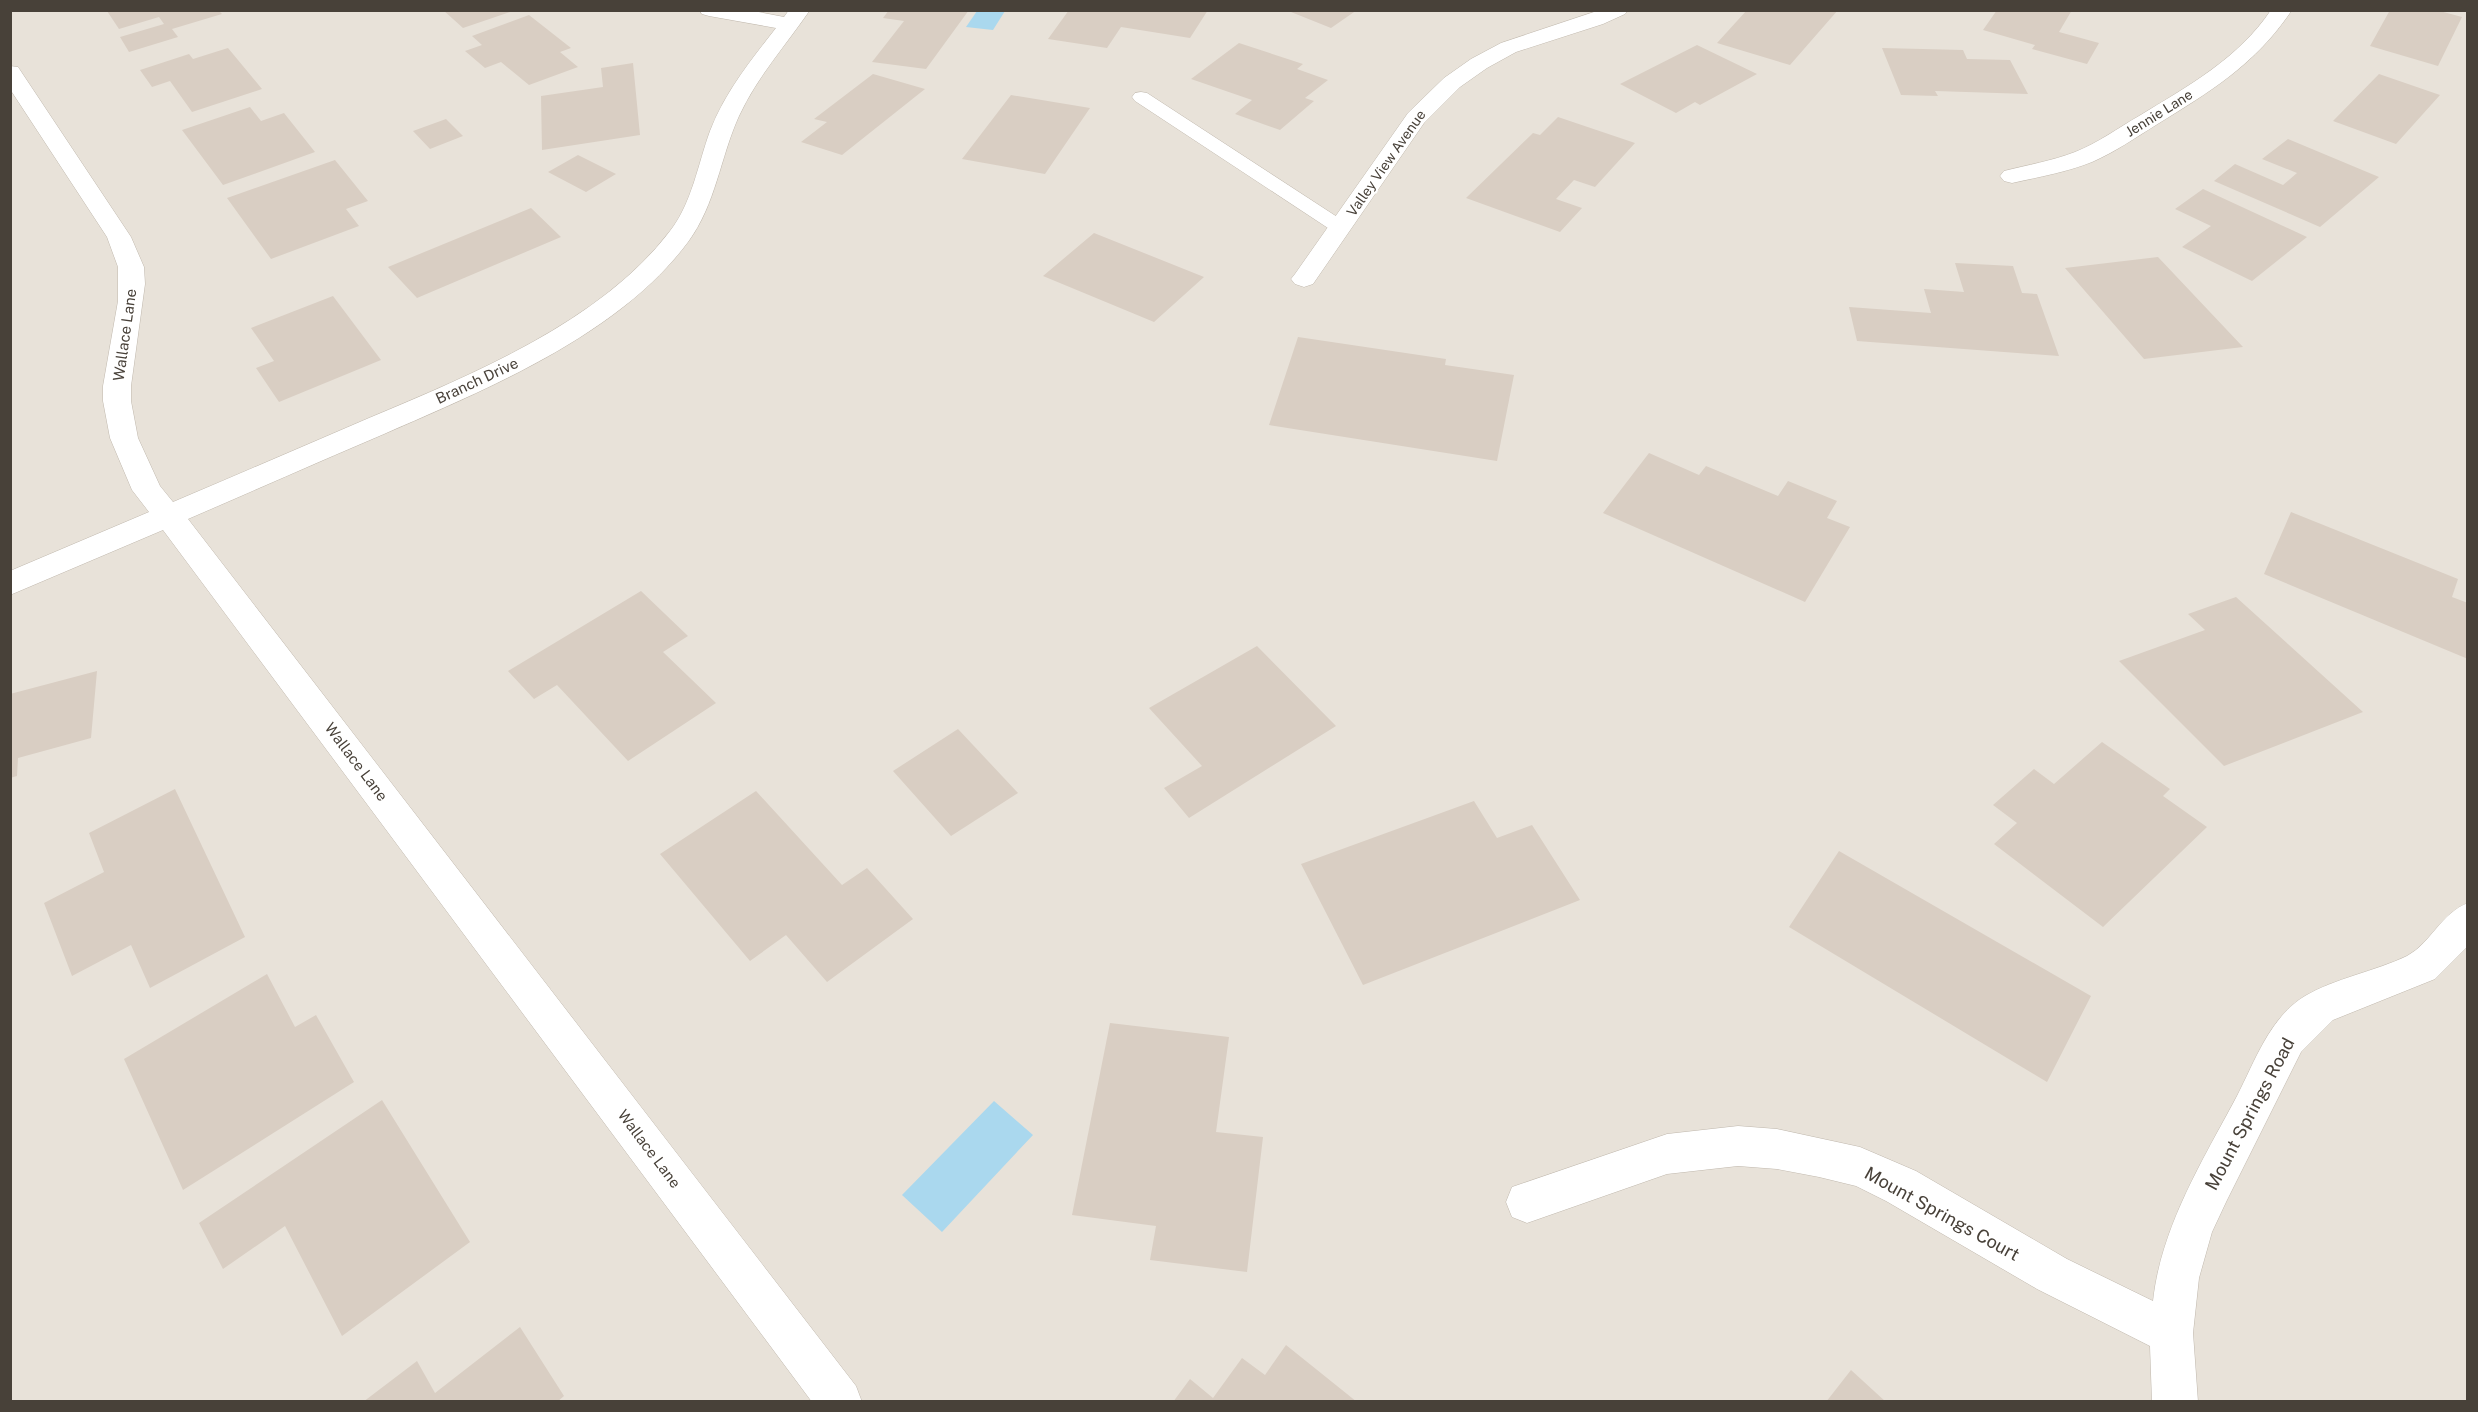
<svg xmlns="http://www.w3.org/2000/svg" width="2478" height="1412" font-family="'Public Sans',sans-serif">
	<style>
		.residential { fill: #e8e2d9 }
		.water { fill: #aad8ee }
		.building { fill: #d9cec3 }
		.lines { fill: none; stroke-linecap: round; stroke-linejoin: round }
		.lane-casing { stroke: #c0b8ad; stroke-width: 1 }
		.street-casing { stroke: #c0b8ad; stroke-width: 1 }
		.lane { fill: #fff; fill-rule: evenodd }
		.street { fill: #fff; fill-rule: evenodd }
		.labels { text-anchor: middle; stroke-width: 4.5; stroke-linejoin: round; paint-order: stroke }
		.far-street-label { font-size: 14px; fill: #484139; stroke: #fff }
		.street-label { font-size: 15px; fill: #484139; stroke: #fff }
		.near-street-label { font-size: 18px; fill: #484139; stroke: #fff }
	</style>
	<rect width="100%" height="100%" fill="#f5f1ea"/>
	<path class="residential" d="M11 11H2467V1401H11Z"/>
	<path class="water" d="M977 11V10L1005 11 993 30 966 27Z
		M994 1101 1033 1135 942 1232 902 1195Z"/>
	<path class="building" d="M218 10 222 14 172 29 178 37 129 52 120 37 164 24 159 17 119 29 107 11Z
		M443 10H513V11L463 28Z
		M889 10H969L926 69 872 62 904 21 883 18Z
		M1069 10H1208L1190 38 1121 27 1107 48 1048 39Z
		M1286 10H1357L1331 28Z
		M1747 10H1838L1790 65 1717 43Z
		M1997 10H2072L2059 32 2099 43 2087 64 2032 49 2035 45 1983 30Z
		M2390 10H2436L2462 17 2438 66 2370 46Z
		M529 15 571 48 560 52 578 67 529 85 501 62 485 68 465 51 482 45 472 36Z
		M1239 43 1303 64 1297 69 1328 80 1305 98 1314 101 1280 130 1235 114 1252 100 1191 79Z
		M1697 45 1757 74 1700 105 1695 102 1676 113 1620 84Z
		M228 48 262 89 192 112 170 81 152 87 140 70 189 54 193 59Z
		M1882 48 1963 50 1967 59 2010 60 2028 94 1935 91 1938 96 1901 95Z
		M633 63 640 135 542 150 541 96 603 87 601 68Z
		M873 74 925 89 842 155 801 142 827 122 814 119Z
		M2379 74 2440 95 2396 144 2333 121Z
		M1011 95 1090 108 1045 174 962 159Z
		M250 107 261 121 284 113 315 152 223 185 182 130Z
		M1558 117 1635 143 1595 187 1574 180 1556 199 1582 208 1560 232 1466 198 1533 133 1540 135Z
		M446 119 463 136 430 149 413 131Z
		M2288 139 2379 177 2320 227 2214 181 2235 164 2283 185 2297 173 2262 159Z
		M578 155 616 174 586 192 548 172Z
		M335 160 368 201 346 209 359 226 271 259 227 198Z
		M2203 189 2307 237 2252 281 2182 247 2211 226 2175 209Z
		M531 208 561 237 417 298 388 267Z
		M1094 233 1204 277 1154 322 1043 276Z
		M2158 257 2243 347 2144 359 2065 268Z
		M1955 263 2013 266 2022 293 2037 294 2059 356 1857 341 1849 307 1931 313 1924 289 1964 292Z
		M333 296 381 360 279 402 256 368 274 361 251 328Z
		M1298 337 1446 359 1445 365 1514 375 1497 461 1269 425Z
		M1649 453 1699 475 1706 466 1778 496 1788 481 1837 501 1827 518 1850 527 1805 602 1603 513Z
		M2291 512 2458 579 2452 597 2468 603V659L2264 574Z
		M641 591 688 636 663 652 716 703 628 761 557 685 534 699 508 671Z
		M2236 597 2363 712 2224 766 2119 661 2205 630 2188 614Z
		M1257 646 1336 726 1189 818 1164 788 1202 766 1149 708Z
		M97 671 91 738 18 758 17 776 10 778V694Z
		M958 729 1018 793 951 836 893 771Z
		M2102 742 2170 789 2163 796 2207 827 2103 927 1994 844 2017 823 1993 805 2034 769 2054 784Z
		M175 789 245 937 150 988 131 945 72 976 44 903 104 872 89 833Z
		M756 791 842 885 867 868 913 919 827 982 786 935 750 961 660 854Z
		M1474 801 1497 838 1532 825 1580 900 1363 985 1301 864Z
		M1839 851 2091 996 2047 1082 1789 927Z
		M267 974 295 1027 316 1015 354 1082 183 1190 124 1059Z
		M1110 1023 1229 1037 1216 1132 1263 1137 1247 1272 1150 1260 1156 1226 1072 1215Z
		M382 1100 470 1242 342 1336 285 1226 223 1269 199 1223Z
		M520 1327 564 1396 557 1402H363L417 1361 435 1393Z
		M1286 1345 1357 1402H1173L1190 1379 1213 1398 1242 1358 1265 1375Z
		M1851 1370 1886 1402H1826Z"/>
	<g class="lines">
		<defs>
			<path id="lane" d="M1141 92 1147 93 1348 224 1350 228 1348 232H1334L1135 101 1132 97 1135 93Z"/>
			<path id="street" d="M699 10H748L784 17 789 10H810C786 45 757 77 739 116 720 158 716 204 688 242 619 335 487 389 384 434 318 462 253 491 188 519L856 1386 862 1402H812L163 530 10 595V571L149 512 132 490 110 438 103 401V386L118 301V267L107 237 10 89V66L18 67 131 237 144 267 145 284 131 386V401L138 438 160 486 173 502C239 474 304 446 369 418 471 375 601 322 670 231 692 203 698 164 710 131 725 92 751 60 776 28L709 16 702 14Z
				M1600 10H1628L1625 14 1603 24 1516 52 1487 68 1460 87 1424 123 1313 284 1304 287 1295 284 1291 279 1295 274 1408 113 1444 78 1471 59 1501 43Z
				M2271 10H2292C2255 65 2211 91 2156 125 2135 138 2115 152 2092 162 2067 172 2039 177 2012 183L2004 181 2000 176 2004 171C2027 165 2052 161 2075 152 2098 143 2118 128 2139 116 2188 86 2238 59 2271 10Z
				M2468 903V946L2435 979 2333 1020 2301 1052 2227 1200 2212 1232 2199 1278 2193 1333 2198 1402H2152L2150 1346 2037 1289 1886 1201 1856 1186 1819 1177 1777 1169 1738 1166 1667 1174 1527 1223 1512 1217 1506 1202 1512 1187 1667 1134 1738 1126 1777 1129 1860 1147 1916 1171 2067 1259 2153 1301C2161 1227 2203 1160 2237 1096 2255 1061 2270 1017 2305 996 2333 979 2376 971 2407 956 2431 943 2441 913 2468 903Z"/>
		</defs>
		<use href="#lane" class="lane-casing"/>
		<use href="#street" class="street-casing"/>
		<use href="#lane" class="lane"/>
		<use href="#street" class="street"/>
	</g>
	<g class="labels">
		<g class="far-street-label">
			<text transform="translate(2159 113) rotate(-32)" y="5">Jennie Lane</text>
			<text transform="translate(1386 163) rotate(-55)" y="5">Valley View Avenue</text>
		</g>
		<g class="street-label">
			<text transform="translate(125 335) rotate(-82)" y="5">Wallace Lane</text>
			<text transform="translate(477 381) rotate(-25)" y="5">Branch Drive</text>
			<text transform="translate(356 762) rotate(53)" y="5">Wallace Lane</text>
			<text transform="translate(649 1149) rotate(53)" y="5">Wallace Lane</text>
		</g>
		<g class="near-street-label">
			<text transform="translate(2250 1114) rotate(-62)" y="6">Mount Springs Road</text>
			<text transform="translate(1942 1214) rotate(29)" y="6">Mount Springs Court</text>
		</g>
	</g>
	<rect width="2478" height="1412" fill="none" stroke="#484139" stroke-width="24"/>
</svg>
